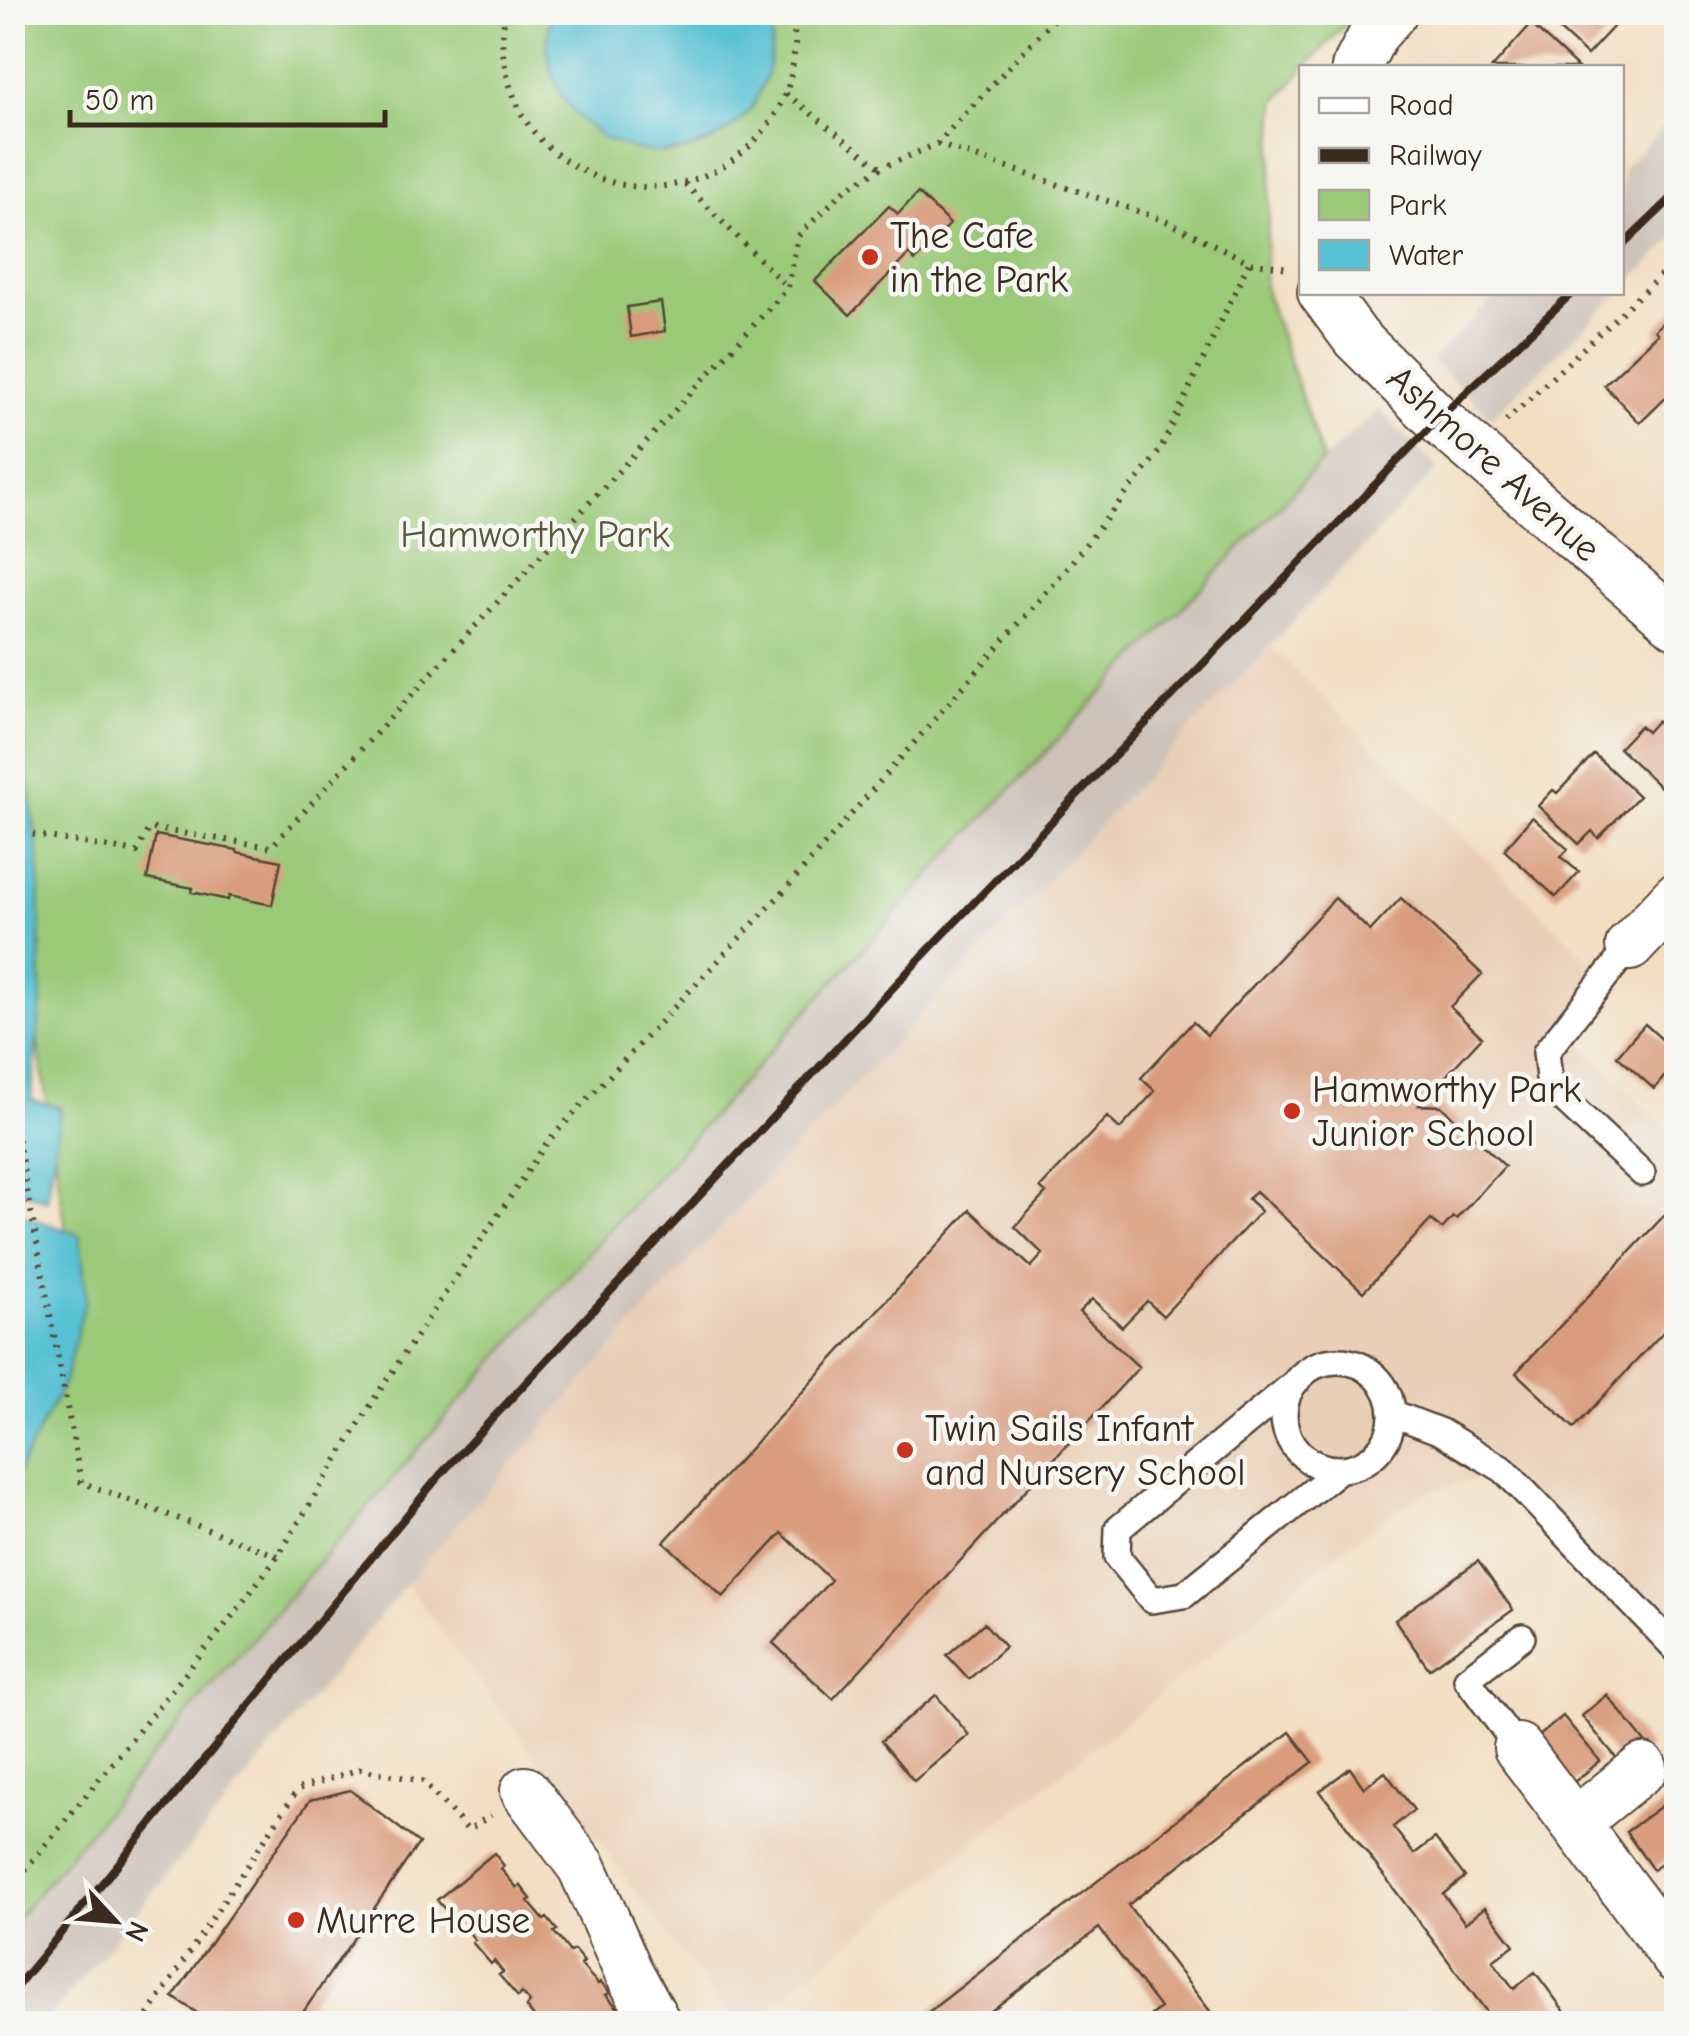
<svg xmlns="http://www.w3.org/2000/svg" width="1689" height="2036" font-family="'Comic Neue',sans-serif">
	<style>
		.built { fill: #e9cfb6 }
		.industrial { fill: #cec2b9 }
		.green { fill: #9ac978; stroke: #6a7a4b; stroke-width: 2.5 }
		.water { fill: #58c1d4; stroke: #4a7679; stroke-width: 2.5 }
		.building { fill: #d99c7d }
		.lines { fill: none; stroke-linecap: round; stroke-linejoin: round }
		.lane-casing { stroke: #564536; stroke-width: 30 }
		.street-casing { stroke: #564536; stroke-width: 52 }
		.path { stroke: #564536; stroke-width: 6; stroke-dasharray: 2.5 8; stroke-linecap: butt }
		.lane { stroke: #fff; stroke-width: 25 }
		.street { stroke: #fff; stroke-width: 48 }
		.rail { stroke: #3b2a1e; stroke-width: 8 }
		.poi-dot { fill: #c8321e; stroke: #f6f6f2; stroke-width: 4 }
		.labels { text-anchor: middle; stroke-width: 9; stroke-linejoin: round; paint-order: stroke }
		.poi-label { font-size: 38px; fill: #3b2a1e; stroke: #f6f6f2; text-anchor: start }
		.street-label { font-size: 38px; fill: #3b2a1e; stroke: #f6f6f2 }
		.park-label { font-size: 38px; fill: #585a39; stroke: #f6f6f2 }
	</style>
	<rect width="100%" height="100%" fill="#f6f6f2"/>
	<filter id="ink" filterUnits="userSpaceOnUse"><feTurbulence type="fractalNoise" baseFrequency=".01" numOctaves="2"/><feDisplacementMap in="SourceGraphic" scale="20" xChannelSelector="R" yChannelSelector="G"/><feConvolveMatrix kernelMatrix="1 2 1 2 8 2 1 2 1" color-interpolation-filters="sRGB"/></filter>
	<filter id="wash" filterUnits="userSpaceOnUse"><feTurbulence type="fractalNoise" baseFrequency=".0048" numOctaves="4" result="noise"/><feDisplacementMap in="SourceGraphic" scale="40" xChannelSelector="R" yChannelSelector="G"/><feGaussianBlur stdDeviation="2.25" result="paint"/><feColorMatrix in="noise" values="0 0 0 0 0 0 0 0 0 0 0 0 0 0 0 0 0 1.4 0 .05"/><feComposite in="paint" operator="in"/></filter>
	<g filter="url(#wash)">
		<rect width="100%" height="100%" fill="#f2dec1"/>
		<path class="built" d="M1270 645 1606 977 1564 1026 1670 1134 1676 1129V1649L1504 1470 1422 1494 1346 1546 749 2023H734L406 1584 704 1244Z"/>
		<path class="industrial" d="M1676 114V236L1622 290V170Z
			M1499 293H1619L1491 417 1432 360Z
			M1379 410 1438 469 1270 645 704 1244 406 1584 45 2023 13 2024V1923L183 1719 608 1231 949 854 1323 460Z"/>
		<path class="green" d="M13 13H1355L1306 67 1302 68 1301 73 1276 102 1264 287 1323 460 949 854 608 1231 183 1719 13 1923V1434L79 1315 13 879 12 27 16 22 13 17Z"/>
		<path class="water" d="M552 12 767 13C776 34 772 67 761 88 758 94 755 103 751 109 741 123 724 134 709 142 624 181 526 106 552 12Z
			M13 671 39 860 41 1003 31 1100 61 1108 47 1200 13 1188Z
			M13 1212 80 1235 86 1298 64 1382 13 1481Z"/>
		<g id="blocks">
			<path class="building" d="M1540 12H1627L1587 55Z
				M1531 24 1578 68H1492Z
				M918 193 950 224 915 261 909 254 850 315 815 281 889 206 898 214Z
				M661 302 665 331 631 337 627 307Z
				M1676 309V388L1640 423 1604 385 1658 334 1655 330Z
				M1657 721 1676 740V791L1671 797 1619 748 1640 726 1647 732Z
				M1594 754 1639 796 1598 838 1592 831 1579 844 1538 806 1553 790 1557 793Z
				M1532 817 1568 849 1561 857 1579 872 1556 897 1504 850Z
				M156 835 237 850V852L281 861 272 905 229 896 228 900 192 892 193 888 147 879Z
				M1335 898 1370 931 1401 898 1482 974 1450 1007 1482 1037 1419 1105 1441 1106 1505 1166 1456 1219 1453 1217 1442 1229 1431 1220 1363 1292 1256 1191 1248 1199 1261 1211 1163 1316 1147 1301 1122 1327 1092 1299 1079 1312 1139 1367 833 1699 773 1643 831 1580 782 1533 723 1597 664 1542 970 1210 1031 1267 1043 1254 1015 1227 1046 1193 1040 1188 1107 1117 1120 1129 1155 1091 1141 1078 1193 1022 1207 1035Z
				M1645 1024 1676 1052V1063L1654 1089 1617 1056Z
				M1676 1203V1318L1574 1428 1516 1373Z
				M1478 1561 1513 1610 1429 1669 1395 1620Z
				M984 1623 1005 1647 969 1679 947 1655Z
				M936 1695 969 1735 914 1781 881 1741Z
				M1607 1695 1649 1747 1624 1767 1582 1716Z
				M1563 1716 1600 1761 1573 1783 1537 1738Z
				M1290 1732 1313 1762 1128 1905 1220 2024H1140L1160 2008 1099 1928 991 2011 1001 2024H913Z
				M1350 1768 1364 1788 1385 1772 1414 1810 1393 1827 1414 1854 1435 1838 1465 1877 1443 1894 1465 1923 1485 1907 1514 1945 1493 1961 1514 1989 1535 1972 1565 2012 1549 2024H1496L1320 1791Z
				M350 1790 419 1843 295 2024H214L173 1997 310 1800Z
				M1675 1796 1676 1859 1674 1855 1653 1870 1626 1832Z
				M494 1853 504 1866 501 1869 517 1888 520 1885 531 1899 528 1901 544 1920 547 1918 557 1930 554 1932 570 1952 574 1950 584 1962 581 1965 598 1984 600 1982 610 1993 606 1995 625 2016 616 2024H540L526 2007 530 2002 522 1993 518 1997 499 1975 503 1972 494 1961 491 1964 472 1942 475 1940 467 1930 464 1932 437 1900Z"/>
		</g>
	</g>
	<g filter="url(#ink)">
		<use href="#blocks" fill-opacity="0" stroke="#564536" stroke-width="2.5"/>
		<g class="lines">
			<defs>
				<path id="lane" d="M1630 946 1546 1052 1550 1087 1642 1173
					M1284 1415a54 54 0 1 1 108 0a54 54 0 1 1-108 0Z
					M1297 1381 1118 1529 1117 1557 1152 1600 1184 1595 1340 1469
					M1392 1413 1441 1432 1504 1470 1676 1649
					M1518 1748 1467 1679 1522 1637"/>
				<path id="street" d="M1356 68 1373 35 1393 12
					M1322 292 1356 338 1438 419 1676 624
					M1630 946 1676 897
					M1518 1748 1676 1958
					M525 1791 582 1867 628 1971 657 2024
					M1576 1822 1643 1768"/>
			</defs>
			<use href="#lane" class="lane-casing"/>
			<use href="#street" class="street-casing"/>
			<path class="path" d="M506 12C498 43 504 73 516 101 527 130 549 151 576 167 652 213 751 176 785 95 790 84 795 55 795 43 795 33 792 22 790 12
				M786 94 881 168
				M937 144 1164 220 1249 262 1288 268
				M685 184 788 288
				M1506 421 1676 261
				M12 831 137 852 149 828 271 847 788 288 798 236 847 188 881 168 937 144 1060 12
				M12 870 19 1022 12 1087
				M12 1108 81 1482 278 1556
				M12 1886 226 1624 278 1556 380 1390 548 1141 783 892 1063 573 1160 451 1249 262
				M142 2024 298 1789 360 1769 422 1781 468 1830 491 1815"/>
			<use href="#lane" class="lane"/>
			<use href="#street" class="street"/>
			<path class="rail" d="M1622 246 1676 194
				M12 1992 440 1475 914 965 1438 419 1573 292"/>
		</g>
	</g>
	<g class="poi-dot">
		<circle cx="870" cy="257" r="10"/>
		<circle cx="1292" cy="1111" r="10"/>
		<circle cx="905" cy="1450" r="10"/>
		<circle cx="296" cy="1920" r="10"/>
	</g>
	<g class="labels">
		<g class="poi-label">
			<text x="890" y="248">The Cafe<tspan x="890" dy="44">in the Park</tspan></text>
			<text x="1312" y="1102">Hamworthy Park<tspan x="1312" dy="44">Junior School</tspan></text>
			<text x="925" y="1441">Twin Sails Infant<tspan x="925" dy="44">and Nursery School</tspan></text>
			<text x="316" y="1933">Murre House</text>
		</g>
		<g class="street-label">
			<text transform="translate(1494 463) rotate(42)" y="13">Ashmore Avenue</text>
		</g>
		<g class="park-label">
			<text x="535" y="547">Hamworthy Park</text>
		</g>
	</g>
	<rect width="1689" height="2036" fill="none" stroke="#f6f6f2" stroke-width="50"/>
	<rect x="1299" y="65" width="325" height="230" fill="#f6f6f2" stroke="#aba49d" stroke-width="2.5"/>
	<rect x="1319" y="98" width="50" height="15" fill="#ffffff" stroke="#aba49d" stroke-width="2.5"/>
	<text x="1389" y="115" font-size="30" fill="#3b2a1e">Road</text>
	<rect x="1319" y="148" width="50" height="15" fill="#3b2a1e" stroke="#aba49d" stroke-width="2.5"/>
	<text x="1389" y="165" font-size="30" fill="#3b2a1e">Railway</text>
	<rect x="1319" y="190" width="50" height="30" fill="#9ac978" stroke="#aba49d" stroke-width="2.5"/>
	<text x="1389" y="215" font-size="30" fill="#3b2a1e">Park</text>
	<rect x="1319" y="240" width="50" height="30" fill="#58c1d4" stroke="#aba49d" stroke-width="2.5"/>
	<text x="1389" y="265" font-size="30" fill="#3b2a1e">Water</text>
	<g transform="translate(115 1921) rotate(116)" stroke="#f6f6f2" stroke-width="8" paint-order="stroke">
	<path d="M0-8L18 38L0 25L-18 38Z" fill="#3b2a1e"/>
	<text y="-15" font-size="28" font-weight="bold" text-anchor="middle" fill="#3b2a1e">N</text>
	</g>
	<path d="M70 110v15h315v-15" fill="none" stroke="#3b2a1e" stroke-width="5"/>
	<text x="85" y="110" font-size="30" fill="#3b2a1e" stroke="#f6f6f2" stroke-width="8" paint-order="stroke">50 m</text>
</svg>
